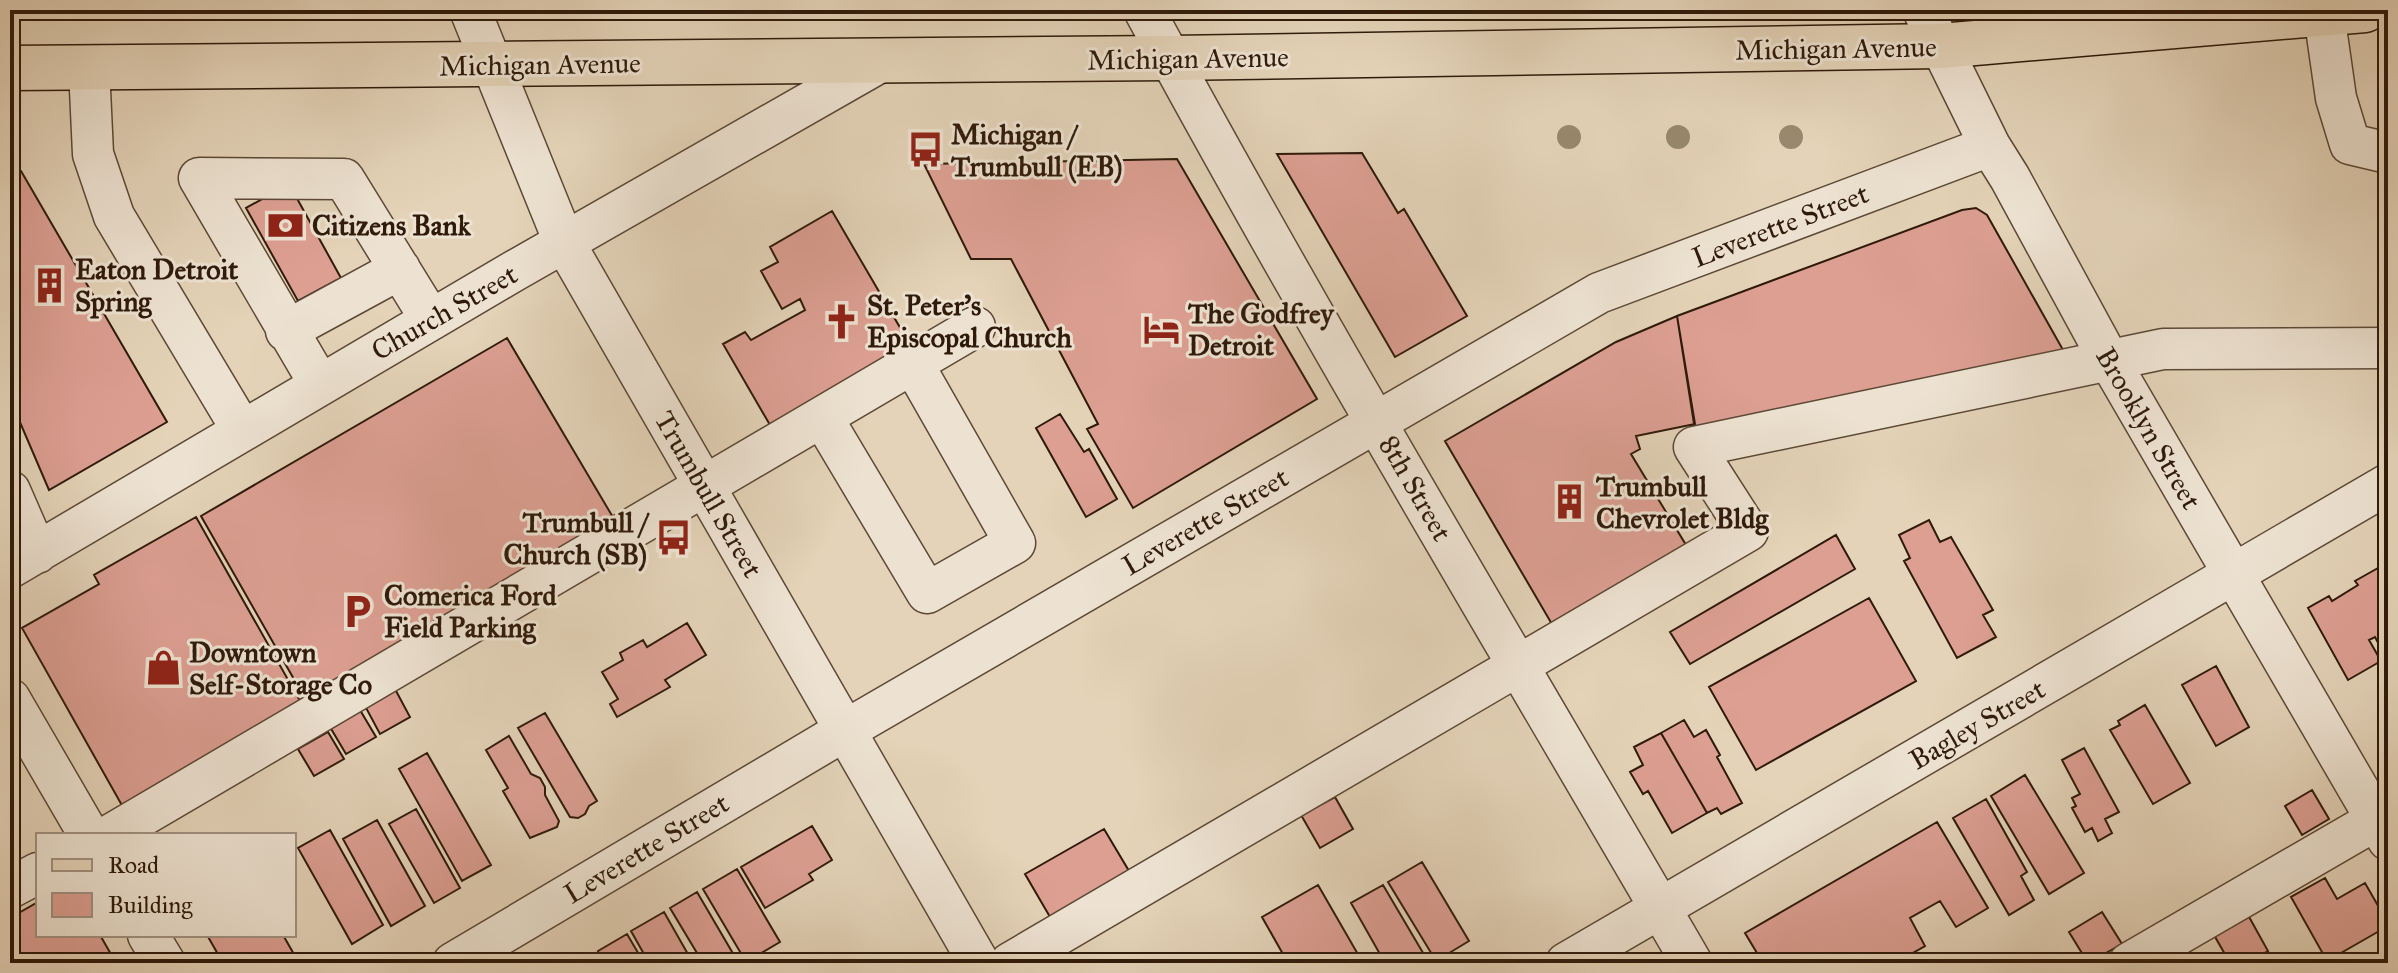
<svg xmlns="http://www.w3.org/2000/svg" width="2398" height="973" font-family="'IM FELL Great Primer',serif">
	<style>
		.building { fill: #dc9f92; stroke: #2f1a0a; stroke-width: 2 }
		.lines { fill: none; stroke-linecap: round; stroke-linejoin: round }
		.minor-casing { stroke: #5c4836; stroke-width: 43 }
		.major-casing { stroke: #2f1a0a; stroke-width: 47 }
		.minor { stroke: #ede2d1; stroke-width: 40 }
		.major { stroke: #e4d3b8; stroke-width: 44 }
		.tree { fill: #97886e }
		.labels { text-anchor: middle; stroke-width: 6; stroke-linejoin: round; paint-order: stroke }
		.street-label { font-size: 28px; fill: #2f1a0a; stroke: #ede2d1 }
		.poi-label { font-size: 28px; font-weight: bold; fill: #2f1a0a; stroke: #ede2d1; text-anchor: start }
	</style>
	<rect width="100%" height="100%" fill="#e4d3b8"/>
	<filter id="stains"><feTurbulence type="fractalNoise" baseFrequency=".0025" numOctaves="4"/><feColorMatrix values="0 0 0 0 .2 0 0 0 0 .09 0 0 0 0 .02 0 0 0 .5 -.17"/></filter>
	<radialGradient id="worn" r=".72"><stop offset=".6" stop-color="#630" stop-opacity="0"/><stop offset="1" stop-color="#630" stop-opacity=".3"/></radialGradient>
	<path class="building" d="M1362 153 1398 213 1404 209 1467 316 1395 357 1277 154Z
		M1177 159 1317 399 1133 508 1087 429 1098 424 1011 259H971L924 164Z
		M10 171H21L167 422 49 490 10 399Z
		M289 184 341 278 298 301 246 208Z
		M1976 208 1987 215 2067 357 1695 430 1677 316 1962 210Z
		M832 211 909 343 770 425 723 344 745 332 751 340 805 310 800 299 782 309 761 271 778 262 770 247Z
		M1677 316 1695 424 1636 436 1640 449 1631 454 1689 550 1553 626 1445 441 1616 342Z
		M507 338 614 519 307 702 201 516Z
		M1060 414 1084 452 1089 449 1117 499 1086 517 1036 428Z
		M196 517 304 708 124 809 22 628 99 584 94 575Z
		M1929 520 1940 542 1951 537 1993 610 1983 615 1996 637 1957 658 1904 561 1910 558 1899 535Z
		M1836 535 1855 569 1690 664 1670 632Z
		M2378 568 2388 586V657L2386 658 2375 637 2369 640 2381 661 2348 680 2308 608 2329 596 2332 601 2358 585 2355 581Z
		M1869 598 1916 681 1756 770 1709 687Z
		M687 623 706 655 665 680 670 687 617 717 610 704 618 699 602 672 623 660 620 653 643 640 647 647Z
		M2216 666 2249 727 2216 746 2182 685Z
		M395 689 410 717 380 734 365 706Z
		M2145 705 2190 783 2153 804 2110 730 2120 725 2118 721Z
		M360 710 376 737 346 754 330 727Z
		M545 713 597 801 589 806 585 814 578 818 570 817 518 728Z
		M1684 720 1694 737 1706 730 1720 755 1717 757 1742 803 1721 814 1717 808 1707 813 1661 733Z
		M328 732 344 759 314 776 298 749Z
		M1661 733 1707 813 1672 833 1648 791 1643 794 1630 772 1643 765 1634 747Z
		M509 736 531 774 540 778 545 787V795L559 821 557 827 530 838 503 791 508 788 486 750Z
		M2084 748 2119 812 2105 819 2112 833 2098 841 2092 828 2085 832 2072 808 2076 806 2072 798 2080 794 2062 760Z
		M427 753 491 865 462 881 399 769Z
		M2025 775 2084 873 2049 894 1991 796Z
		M2312 790 2329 819 2302 835 2285 806Z
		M1335 797 1353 829 1320 848 1301 815Z
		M1986 799 2027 872 2021 876 2034 900 2009 915 1953 818Z
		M416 809 460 888 434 903 389 824Z
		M377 820 425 906 391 926 343 839Z
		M1937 822 1988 908 1956 927 1940 901 1910 918 1925 946 1895 963H1847L1843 956 1831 963H1763L1745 933Z
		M812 826 832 860 809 874 813 880 765 908 741 867Z
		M1104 829 1129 871 1050 917 1025 874Z
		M330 830 383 925 352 944 298 848Z
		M1422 862 1469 941 1436 961 1388 882Z
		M737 869 780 942 746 962 703 889Z
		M2325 878 2337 899 2365 883 2388 923V926L2327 961 2291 897Z
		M1318 885 1363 963H1288L1262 917Z
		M1383 885 1429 963H1385L1351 903Z
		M697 892 735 957 725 963H703L670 908Z
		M38 902V935H100L116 963H10V918Z
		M664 912 693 963H649L631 931Z
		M2102 912 2122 944 2088 963 2069 932Z
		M2248 915 2268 951 2247 963H2230L2214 935Z
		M627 934 644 963H605L598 951Z
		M207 935H283L299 963H223Z
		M595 953 601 963H578Z"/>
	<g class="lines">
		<defs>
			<path id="minor" d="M470 10 564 242 979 963
				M1144 10C1318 332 1508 646 1692 963
				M1923 10 1990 146 2010 178 2109 360 2388 840
				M2324 14 2336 98 2350 144 2388 153
				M89 68 93 154 114 216 242 430
				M286 331 400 269
				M320 385 199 178 344 179 431 320
				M822 417 927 593 1015 543 913 364
				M10 491 37 553
				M10 568 514 271 882 61
				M10 699 89 835
				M110 835 975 327
				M10 888 38 873
				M148 935 165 963
				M453 963 844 731 1599 293 1990 146
				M1010 963 1748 531 1694 447 2163 349 2388 348
				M1566 963 2388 484
				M2129 963 2388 813"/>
			<path id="major" d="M10 68 1170 58 1940 46 2365 10"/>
		</defs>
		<use href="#minor" class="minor-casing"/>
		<use href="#major" class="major-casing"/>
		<use href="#minor" class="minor"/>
		<use href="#major" class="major"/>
	</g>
	<g class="tree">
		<circle cx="1569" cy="137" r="12"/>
		<circle cx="1678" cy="137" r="12"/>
		<circle cx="1791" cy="137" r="12"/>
	</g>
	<defs>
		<symbol id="bus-bare" viewBox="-9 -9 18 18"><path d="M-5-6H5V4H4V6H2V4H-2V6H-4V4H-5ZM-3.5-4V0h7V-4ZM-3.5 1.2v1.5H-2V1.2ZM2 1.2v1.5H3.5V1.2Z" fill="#8f2418" stroke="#ede2d1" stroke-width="2.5" paint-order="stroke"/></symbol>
		<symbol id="bank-bare" viewBox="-9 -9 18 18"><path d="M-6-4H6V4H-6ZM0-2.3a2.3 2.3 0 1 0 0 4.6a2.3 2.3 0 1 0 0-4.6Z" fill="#8f2418" stroke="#ede2d1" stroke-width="2.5" paint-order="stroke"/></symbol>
		<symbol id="building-bare" viewBox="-9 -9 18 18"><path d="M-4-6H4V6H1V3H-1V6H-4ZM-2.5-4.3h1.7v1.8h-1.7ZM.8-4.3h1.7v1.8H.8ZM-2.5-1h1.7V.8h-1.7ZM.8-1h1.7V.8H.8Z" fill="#8f2418" stroke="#ede2d1" stroke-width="2.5" paint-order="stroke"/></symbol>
		<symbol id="church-bare" viewBox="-9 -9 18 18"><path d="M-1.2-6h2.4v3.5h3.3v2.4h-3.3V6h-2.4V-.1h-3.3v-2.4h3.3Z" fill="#8f2418" stroke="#ede2d1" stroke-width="2.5" paint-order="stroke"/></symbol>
		<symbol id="hotel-bare" viewBox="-9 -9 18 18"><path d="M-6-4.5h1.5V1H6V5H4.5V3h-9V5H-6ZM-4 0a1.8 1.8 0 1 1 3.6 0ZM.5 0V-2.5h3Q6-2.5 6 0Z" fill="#8f2418" stroke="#ede2d1" stroke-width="2.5" paint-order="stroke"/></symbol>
		<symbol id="parking-bare" viewBox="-9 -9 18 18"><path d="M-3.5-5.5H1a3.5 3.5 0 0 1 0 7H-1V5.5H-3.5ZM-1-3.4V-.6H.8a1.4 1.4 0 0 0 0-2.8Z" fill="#8f2418" stroke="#ede2d1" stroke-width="2.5" paint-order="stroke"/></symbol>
		<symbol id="shop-bare" viewBox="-9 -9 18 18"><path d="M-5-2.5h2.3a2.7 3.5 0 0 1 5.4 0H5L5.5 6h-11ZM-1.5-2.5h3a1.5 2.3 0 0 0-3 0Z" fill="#8f2418" stroke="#ede2d1" stroke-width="2.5" paint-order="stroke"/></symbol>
	</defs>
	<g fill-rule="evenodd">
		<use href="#bus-bare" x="900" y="124" width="51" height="51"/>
		<use href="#bank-bare" x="260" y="200" width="51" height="51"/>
		<use href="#building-bare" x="24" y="260" width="51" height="51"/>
		<use href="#church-bare" x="816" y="296" width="51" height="51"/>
		<use href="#hotel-bare" x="1136" y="304" width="51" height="51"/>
		<use href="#building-bare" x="1544" y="476" width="51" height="51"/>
		<use href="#bus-bare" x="648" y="512" width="51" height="51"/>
		<use href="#parking-bare" x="332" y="586" width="51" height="51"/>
		<use href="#shop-bare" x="138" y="642" width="51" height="51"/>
	</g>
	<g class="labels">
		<g class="street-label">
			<text transform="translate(1836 48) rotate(-1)" y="10">Michigan Avenue</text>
			<text transform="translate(1188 58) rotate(-1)" y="10">Michigan Avenue</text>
			<text transform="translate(540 64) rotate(-1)" y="10">Michigan Avenue</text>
			<text transform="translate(1780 225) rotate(-21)" y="10">Leverette Street</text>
			<text transform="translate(444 312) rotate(-30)" y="10">Church Street</text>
			<text transform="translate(2149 428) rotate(60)" y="10">Brooklyn Street</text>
			<text transform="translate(1416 488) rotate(60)" y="10">8th Street</text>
			<text transform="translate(709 494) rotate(60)" y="10">Trumbull Street</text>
			<text transform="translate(1205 521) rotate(-30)" y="10">Leverette Street</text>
			<text transform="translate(1977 724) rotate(-30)" y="10">Bagley Street</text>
			<text transform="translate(646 848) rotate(-31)" y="10">Leverette Street</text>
		</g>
		<g class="poi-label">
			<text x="951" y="144">Michigan /<tspan x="951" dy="32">Trumbull (EB)</tspan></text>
			<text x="312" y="235">Citizens Bank</text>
			<text x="75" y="279">Eaton Detroit<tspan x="75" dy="32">Spring</tspan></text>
			<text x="867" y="315">St. Peter's<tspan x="867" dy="32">Episcopal Church</tspan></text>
			<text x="1188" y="323">The Godfrey<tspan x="1188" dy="32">Detroit</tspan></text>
			<text x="1596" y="496">Trumbull<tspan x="1596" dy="32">Chevrolet Bldg</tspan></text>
			<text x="647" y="532" text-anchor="end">Trumbull /<tspan x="647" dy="32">Church (SB)</tspan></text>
			<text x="384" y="605">Comerica Ford<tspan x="384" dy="32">Field Parking</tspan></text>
			<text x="189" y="662">Downtown<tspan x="189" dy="32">Self-Storage Co</tspan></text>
		</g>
	</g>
	<rect width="2398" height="973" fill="none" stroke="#e4d3b8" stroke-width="40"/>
	<rect x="12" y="12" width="2374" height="949" fill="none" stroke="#2f1a0a" stroke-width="4"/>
	<rect x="20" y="20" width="2358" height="933" fill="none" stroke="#2f1a0a" stroke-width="2"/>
	<rect x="36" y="833" width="260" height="104" fill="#ede2d1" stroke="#a19281" stroke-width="2"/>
	<rect x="52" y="859" width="40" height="12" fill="#e4d3b8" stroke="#a19281" stroke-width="2"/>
	<text x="108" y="873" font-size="24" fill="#2f1a0a">Road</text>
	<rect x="52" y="893" width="40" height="24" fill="#dc9f92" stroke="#a19281" stroke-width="2"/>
	<text x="108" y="913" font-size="24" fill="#2f1a0a">Building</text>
	<rect width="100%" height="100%" filter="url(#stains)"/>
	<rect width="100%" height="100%" fill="url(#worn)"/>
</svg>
